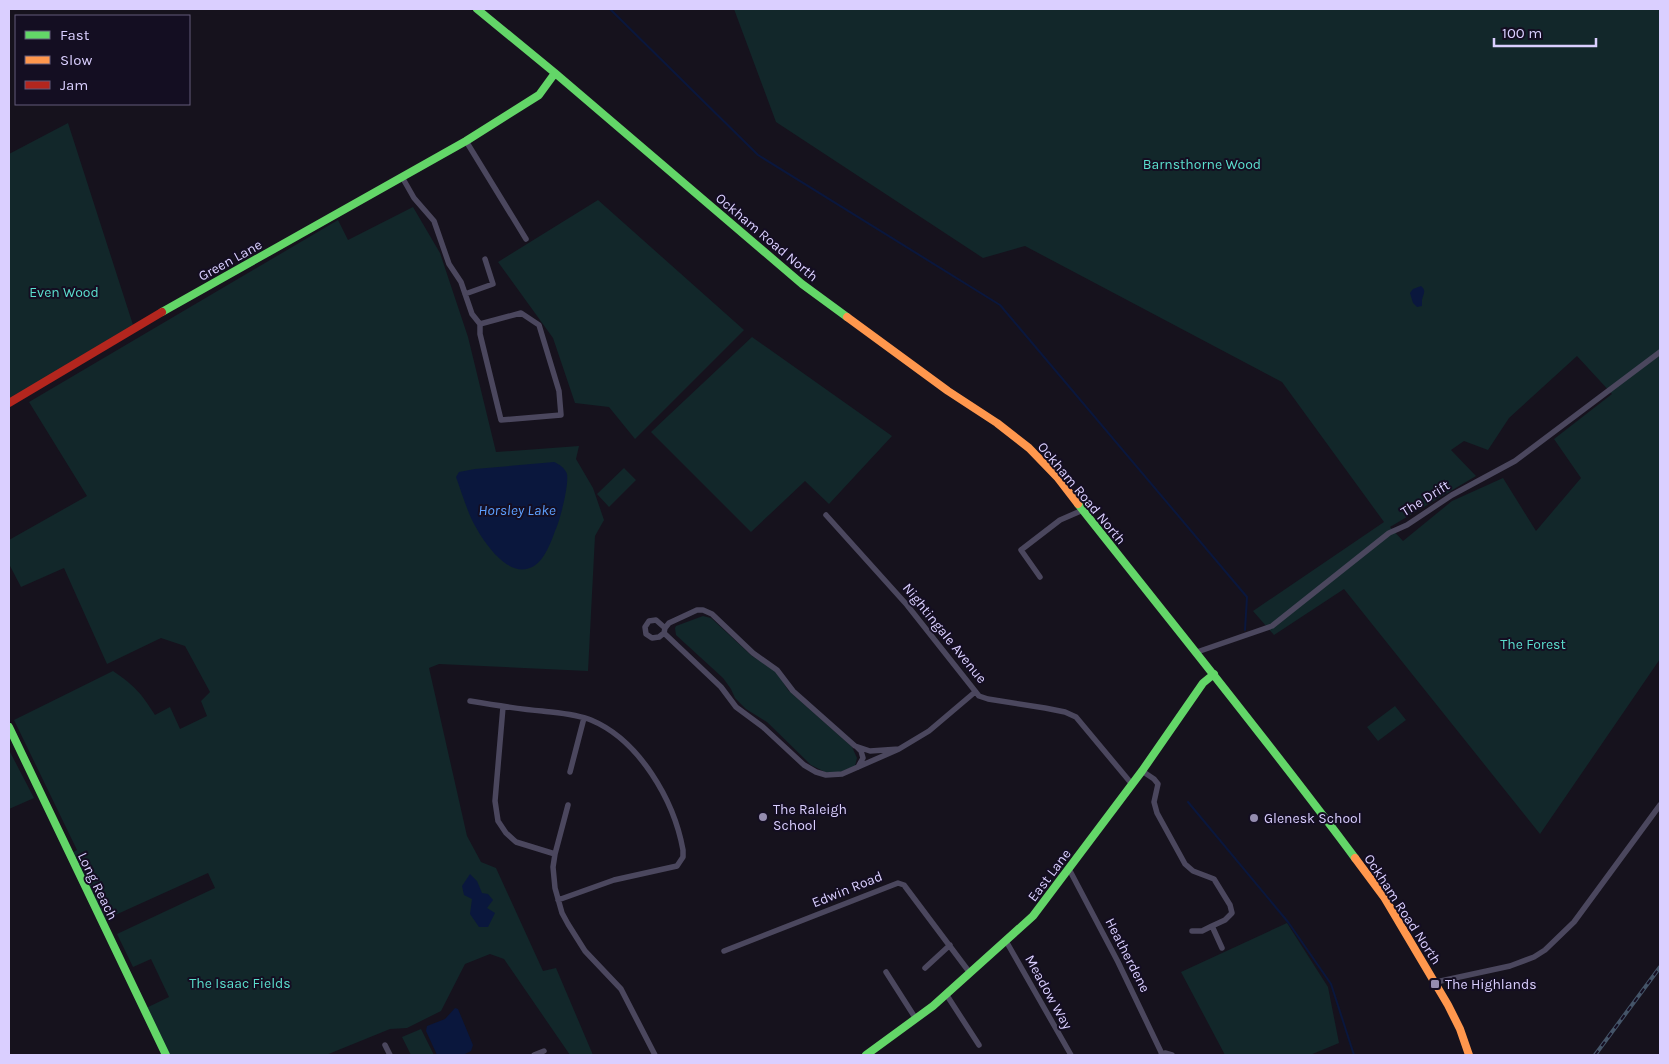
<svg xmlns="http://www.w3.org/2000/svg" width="1669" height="1064" font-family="Karla,sans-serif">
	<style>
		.green { fill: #12272a; fill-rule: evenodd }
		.water { fill: #0a173d }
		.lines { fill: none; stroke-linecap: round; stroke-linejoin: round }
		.stream { stroke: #0a173d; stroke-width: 2 }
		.street { stroke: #4b475e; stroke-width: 5.5 }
		.fast { stroke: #63d668; stroke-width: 8 }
		.slow { stroke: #ff974d; stroke-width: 8 }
		.jam { stroke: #b3261e; stroke-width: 8 }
		.rail-casing { stroke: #445468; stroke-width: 4 }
		.rail { stroke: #140e22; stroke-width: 2; stroke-dasharray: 5.5; stroke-linecap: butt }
		.poi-dot { fill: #958db0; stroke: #140e22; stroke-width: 2 }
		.labels { text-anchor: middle; stroke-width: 4; stroke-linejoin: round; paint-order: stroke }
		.park-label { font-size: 14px; fill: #5bdfce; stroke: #140e22 }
		.street-label { font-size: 14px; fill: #dacfff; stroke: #140e22 }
		.poi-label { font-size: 14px; fill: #dacfff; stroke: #140e22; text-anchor: start }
		.water-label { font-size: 15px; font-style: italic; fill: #5da0ff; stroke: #140e22 }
	</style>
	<rect width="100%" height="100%" fill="#16121d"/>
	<path class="green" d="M734 9H1660V659L1540 834 1344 589 1274 635 1253 611 1384 522 1282 382 1025 246 983 258 776 122ZM1577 356 1612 394 1554 439 1581 478 1536 531 1503 478 1452 501 1403 541 1390 527 1476 476 1451 450 1464 441 1488 450 1509 418Z
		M68 123 134 328 9 403V154Z
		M598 200 744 330 635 439 609 407 575 403 553 338 498 262Z
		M413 207 440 253 468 337 496 452 579 446 576 459 593 488 604 520 595 536 588 671 439 664 429 668 467 836 481 862 496 868 543 971 556 968 593 1055H570L504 959 490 954 465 964 441 1011 407 1028 390 1029 326 1055H166L144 1009 169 997 151 959 133 967 117 934 215 888 208 873 102 921 69 854 77 850 14 720 113 671C135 686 141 693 155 715L170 707 180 729 207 716 201 701 210 692 185 646 161 638 107 664 64 568 21 587 9 564V540L87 496 29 402 338 220 348 240Z
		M752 337 892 436 829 504 805 481 751 532 651 432Z
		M624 468 636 480 609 507 597 494Z
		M703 616 711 618 752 656 776 671 788 690 852 747 857 758 855 766 840 772H825L811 765 767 722 746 709 735 698 731 689 723 678 676 635 675 628 676 626Z
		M1395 706 1406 720 1378 741 1367 727Z
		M9 750 34 798 9 809Z
		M1287 923 1328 987 1339 1043 1310 1055H1225L1181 972Z
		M421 1029 434 1055H411L402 1037Z"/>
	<path class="water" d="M1421 286C1427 291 1423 294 1422 300 1422 302 1422 304 1422 306L1417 307 1413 303 1410 293 1413 289Z
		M554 462C559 464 565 468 567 474 569 485 560 521 555 531 551 542 545 559 534 566 508 582 481 538 472 520 466 507 461 491 456 477L459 472 475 469Z
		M470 874 477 881 482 893 488 894 493 900 487 908 495 913 488 927H479L470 914 472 899 464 895 462 886Z
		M455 1008 458 1009 473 1045 471 1051 463 1055H437L426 1031 427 1026 445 1019Z"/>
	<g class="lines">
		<path class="stream" d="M610 9 758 155 1000 305 1247 597 1245 630
			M1188 802 1288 922 1331 984 1354 1055"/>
		<path class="street" d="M466 141 526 239
			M402 177 414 198 434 221 449 264 461 282 472 314 480 324V334L501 420 561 415 559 391 539 325 521 313 480 324
			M465 294 493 284 485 259
			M826 515 907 605 979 696 988 699 1045 708 1065 712 1076 717 1131 783
			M1040 577 1021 550 1060 520 1083 510
			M697 610H703L712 614 753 653 777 670 793 691 855 746 870 751 899 749 842 774 826 775 816 772 804 765 763 727 736 707 721 687 664 633 665 628 669 623Z
			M664 633 659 637 652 638 646 634 645 627 649 621 656 620 665 628
			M1197 652 1272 626 1389 533 1407 525 1452 495 1515 461 1660 352
			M470 701C494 705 518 709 542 711 558 713 576 714 591 720 639 740 674 800 683 850V857L677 866 614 880 558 900
			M503 707 495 801 498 821 506 833 516 842 555 854 553 867 555 888 562 913 568 924 585 951 621 989 655 1055
			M857 747 861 751 863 758 858 767
			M899 749 929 731 975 692
			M1142 771 1154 779 1158 784 1154 802 1157 813 1185 864 1193 871 1214 879 1230 905 1232 913 1225 920 1212 926 1222 948
			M570 772 584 718
			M555 854 568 805
			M1069 869 1118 962 1162 1054
			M1192 931H1202L1212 926
			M1006 941 1071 1055
			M724 951 898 883 904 885 970 973
			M925 968 950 945
			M886 972 916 1019
			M1436 982 1510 966 1534 957 1545 950 1574 922 1660 805
			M946 994 979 1045
			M385 1045 390 1055
			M534 1055 544 1051
			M1161 1055 1165 1053 1172 1055"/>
		<path class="fast" d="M477 9 555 73 802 284 847 317
			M162 312 466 141 539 95 555 73
			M1078 504C1171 622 1266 738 1355 858
			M9 727 166 1055
			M866 1055 933 1006 1033 916 1142 771 1203 683 1214 674"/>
		<path class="slow" d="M847 317 948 391 997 423 1029 448 1058 478 1078 504
			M1355 858 1384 897 1448 1005 1460 1029 1469 1055"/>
		<path class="jam" d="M9 403 162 312"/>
		<defs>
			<path id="rail" d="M1595 1055 1660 967"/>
		</defs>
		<use href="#rail" class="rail-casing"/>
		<use href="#rail" class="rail"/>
	</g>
	<g class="poi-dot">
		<circle cx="763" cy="817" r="5"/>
		<circle cx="1254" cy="818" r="5"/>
		<rect x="1430" y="979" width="10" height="10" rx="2.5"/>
	</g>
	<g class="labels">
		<g class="park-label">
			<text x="1202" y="169">Barnsthorne Wood</text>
			<text x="64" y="297">Even Wood</text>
			<text x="1533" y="649">The Forest</text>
			<text x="240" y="988">The Isaac Fields</text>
		</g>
		<g class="street-label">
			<text transform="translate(767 237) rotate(40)" y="5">Ockham Road North</text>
			<text transform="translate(230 260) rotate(-29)" y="5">Green Lane</text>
			<text transform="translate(1082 493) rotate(50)" y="5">Ockham Road North</text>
			<text transform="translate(1425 498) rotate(-32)" y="5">The Drift</text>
			<text transform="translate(945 633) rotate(51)" y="5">Nightingale Avenue</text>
			<text transform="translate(1049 875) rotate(-53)" y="5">East Lane</text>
			<text transform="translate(98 886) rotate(64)" y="5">Long Reach</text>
			<text transform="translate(847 889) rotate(-22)" y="5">Edwin Road</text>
			<text transform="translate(1403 909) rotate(57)" y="5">Ockham Road North</text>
			<text transform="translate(1128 955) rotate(63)" y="5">Heatherdene</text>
			<text transform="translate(1049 992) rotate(61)" y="5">Meadow Way</text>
		</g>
		<g class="poi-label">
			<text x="773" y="814">The Raleigh<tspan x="773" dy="16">School</tspan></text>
			<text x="1264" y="823">Glenesk School</text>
			<text x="1445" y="989">The Highlands</text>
		</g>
		<g class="water-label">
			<text x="517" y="515">Horsley Lake</text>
		</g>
	</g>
	<rect width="1669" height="1064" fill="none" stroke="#dacfff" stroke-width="20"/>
	<rect x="15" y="15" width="175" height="90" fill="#140e22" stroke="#635b7a"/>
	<rect x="25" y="31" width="25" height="8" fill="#63d668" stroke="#635b7a"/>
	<text x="60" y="40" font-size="15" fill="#dacfff">Fast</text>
	<rect x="25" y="56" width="25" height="8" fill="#ff974d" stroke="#635b7a"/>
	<text x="60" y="65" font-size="15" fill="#dacfff">Slow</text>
	<rect x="25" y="81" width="25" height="8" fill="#b3261e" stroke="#635b7a"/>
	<text x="60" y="90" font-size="15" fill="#dacfff">Jam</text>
	<path d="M1494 38v8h102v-8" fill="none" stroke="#dacfff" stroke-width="2.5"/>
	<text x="1502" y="38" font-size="15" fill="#dacfff" stroke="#140e22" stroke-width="4" paint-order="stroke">100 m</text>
</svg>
